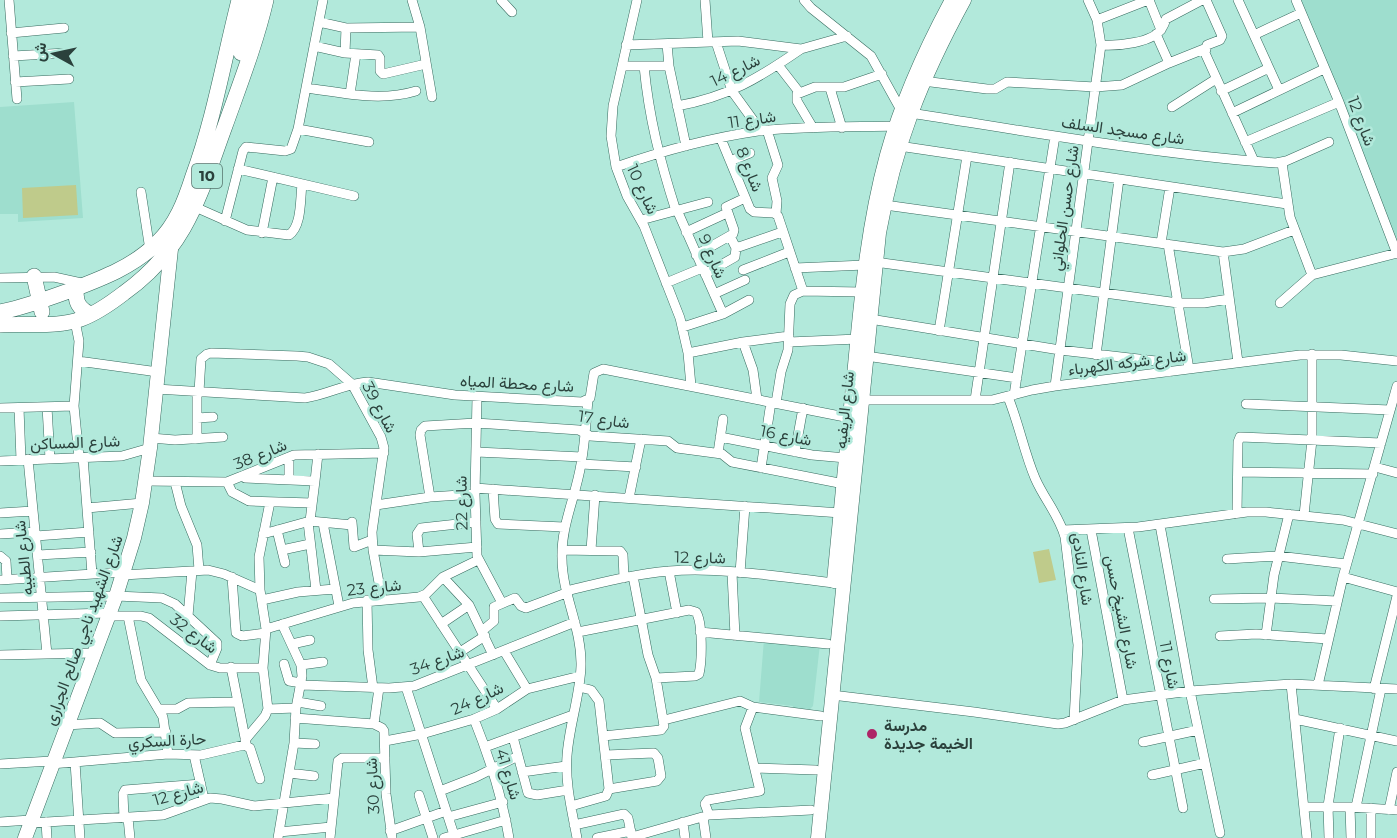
<svg xmlns="http://www.w3.org/2000/svg" width="1397" height="838" font-family="Montserrat,Vazirmatn,sans-serif">
	<style>
		.built { fill: #9edece }
		.green { fill: #bfcb8b }
		.lines { fill: none; stroke-linecap: round; stroke-linejoin: round }
		.street-casing { stroke: #376b5f; stroke-width: 10 }
		.secondary-casing { stroke: #376b5f; stroke-width: 15 }
		.primary-casing { stroke: #376b5f; stroke-width: 16 }
		.street { stroke: #fff; stroke-width: 9 }
		.secondary { stroke: #fff; stroke-width: 14 }
		.primary { stroke: #fff; stroke-width: 15 }
		.poi-dot { fill: #ae2567; stroke: #b2e9db; stroke-width: 2 }
		.labels { text-anchor: middle; stroke-width: 5; stroke-linejoin: round; paint-order: stroke }
		.shield { fill: #b2e9db; stroke: #54736c; stroke-width: 1.5 }
		.shield-label { font-size: 15px; font-weight: bold; fill: #2b413c }
		.street-label { font-size: 16px; fill: #2b413c; stroke: #b2e9db }
		.poi-label { font-size: 16px; font-weight: bold; fill: #2b413c; stroke: #b2e9db; text-anchor: start }
	</style>
	<rect width="100%" height="100%" fill="#b2e9db"/>
	<path class="built" d="M1301 0H1397V243Z
		M74 102 83 218 18 222V214H0V107Z
		M764 639 820 644 813 706 810 709 793 708V706L759 702Z"/>
	<path class="green" d="M76 185 78 215 23 218 22 188Z
		M1049 549 1056 580 1039 583 1033 552Z"/>
	<g class="lines">
		<defs>
			<path id="street" d="M9 0 17 99
				M412 0 420 27 432 97
				M501 0 512 12
				M637 0 613 106 611 136 616 167 627 196 644 226 680 318 688 353 691 386
				M705 0 708 42
				M804 0 811 8 871 56 901 110
				M1149 0 1161 30
				M1206 0 1222 36 1220 40 1207 45 1205 53 1254 161
				M1238 0 1279 90
				M1296 0 1339 102 1397 254
				M1097 20 1148 0
				M319 22 346 28 420 27
				M11 33 64 28
				M1156 34 1169 63
				M1254 35 1301 13
				M716 42 732 91 761 131
				M667 44 669 66 686 146
				M626 45 738 41 801 49 847 36
				M1101 45C1117 46 1154 43 1162 28 1164 25 1165 22 1166 19L1202 0
				M314 46 345 53 378 55 380 58V71L383 74 426 64
				M345 53 346 28
				M13 56 66 53
				M778 65 799 92
				M622 66H669
				M644 66C649 118 660 161 676 211
				M923 81 987 89H995L1007 82 1095 87 1122 85 1169 63 1204 49
				M15 82 69 79
				M307 88C344 93 380 102 416 91
				M830 88 842 128
				M1221 91 1269 68
				M350 94 356 54
				M677 106C728 97 759 78 801 49
				M1172 107 1216 79
				M910 113C1032 132 1153 154 1276 163L1286 161 1329 142
				M1232 113 1324 69
				M813 128 797 101V94L815 87H844L882 74
				M298 129 369 142
				M767 130 778 165 772 178 777 201 776 214
				M721 139 750 209 754 212 774 213 778 216 803 291
				M1245 142 1339 102
				M899 146 1287 204
				M730 161 750 153
				M1282 163 1290 217 1312 275
				M616 167C662 151 710 138 758 131 804 126 851 127 896 126
				M238 169 354 196
				M141 192 150 250
				M885 205 1223 252 1244 249 1294 230
				M195 207 247 230 289 235C302 226 300 199 302 185
				M677 210 723 314
				M641 220 708 202
				M225 221 243 151 246 147 285 151 291 149 298 129 323 0
				M686 232 727 213
				M262 233 273 177
				M1161 243 1170 187
				M1168 244 1189 369
				M736 248 782 232
				M1223 252 1238 362
				M696 255 733 234 734 230 726 207 745 198
				M875 262 1178 303H1204L1229 299
				M795 268 865 265
				M743 270 789 252
				M705 274 735 257 736 248 730 236
				M0 278 54 277 86 284
				M666 283 702 268
				M714 294 745 280
				M1280 303 1312 275 1397 253
				M870 319 1060 350 1156 361 1164 365 1169 372
				M75 321 79 341 74 406 79 457
				M683 327 723 314 749 300
				M939 331 967 156
				M743 342 753 370 757 399
				M789 342 858 339
				M688 353 743 342 789 336
				M1096 355 1119 179
				M866 356 1017 378
				M78 361 158 372
				M1055 386 1101 45 1097 20 1088 0
				M156 389 305 398C327 395 347 383 368 382L455 395 582 402 590 398 594 373 603 369 850 418
				M199 392 201 359 207 354 211 353 297 356 308 357 329 364 352 384 381 437 384 448 372 532 373 550 382 599
				M1014 395 1055 136
				M477 397 475 494 477 556 502 603
				M1008 397C1019 424 1024 452 1035 478 1044 499 1059 515 1065 537L1078 645 1074 720
				M862 400H992L1032 390 1055 386 1300 355H1341L1397 361
				M975 400 1010 162
				M776 403 781 372 788 350 790 304 794 295 803 291 862 292
				M1246 404 1390 410
				M47 407 50 459
				M0 408 74 406
				M19 408 21 460
				M197 418 213 417
				M720 437 812 455 846 458
				M151 438 175 440 223 437
				M197 439V392
				M476 452 582 457
				M795 452 803 408
				M718 453 723 419
				M83 457 92 574
				M28 459 47 654
				M0 461 122 456 150 448
				M581 464 636 467
				M1375 467 1397 473
				M761 468 771 402
				M1238 472 1373 474
				M245 478 315 481 318 454
				M289 480V457
				M146 481 227 482 294 455 384 453
				M175 482 181 506 197 545 199 570
				M227 482 232 492 249 501 312 503
				M475 488 841 513
				M493 489 495 519 498 524 564 527
				M430 497 420 435 421 430 425 426 476 423 579 430 590 436 668 441 677 448 722 454 732 462 844 484
				M629 498 641 439
				M376 505 430 497 475 494
				M87 508 142 503
				M0 513 33 511
				M1237 514 1238 442 1240 437 1381 443
				M1304 515 1312 440V354
				M310 521 315 481
				M308 522 316 590
				M352 522 354 547 372 540
				M323 523 339 606
				M1160 525 1190 691 1220 833
				M1128 528 1183 808
				M277 530 285 563
				M1063 530 1138 527 1247 512H1266L1343 520 1397 534
				M1091 530 1123 700
				M0 534 35 532
				M263 534 310 521 352 525
				M36 536 89 532
				M282 550 310 544
				M373 550 419 552 477 547
				M562 550 620 551 623 555 624 578
				M591 550 595 495
				M419 552 417 534 421 528 476 522
				M38 555 91 552
				M0 556 6 561 7 579
				M1227 559 1278 556 1346 564
				M669 571 677 613
				M732 573 735 636
				M740 573 745 506
				M123 575 208 570 224 574 260 590
				M232 577 236 633 242 636 265 633
				M443 577 469 605 493 655
				M1343 577 1397 592
				M0 580 124 572
				M566 591C600 583 634 574 669 571 724 567 780 577 834 583
				M423 596 497 709
				M0 598 116 596 162 598 175 604 217 643V648L210 665
				M1214 599 1270 598 1337 601
				M262 600 298 592 335 589
				M367 600 368 650 373 688
				M0 616 109 613
				M108 616H141L149 618 210 665 220 668H263
				M128 616 141 680 163 717 168 754
				M188 616 192 571
				M441 624 469 605
				M266 629 353 603 419 597 426 594 443 577 478 560
				M482 631 494 621V607L515 598 521 606 526 608 566 593
				M578 632 689 610 696 612C703 623 702 661 699 674L695 676 656 678
				M700 632 828 644
				M1266 635 1274 575 1289 514
				M1220 636 1256 634 1328 639
				M292 644 310 640
				M504 651 527 689
				M460 652 485 636
				M0 655 93 653
				M284 664 289 681 302 683
				M301 665 323 662
				M231 667 246 743
				M1291 684 1307 838
				M302 685 389 688 414 686 575 622
				M1318 685 1343 577 1397 386
				M406 687 455 838
				M1374 689 1397 596
				M832 695 974 712 1058 724 1065 723 1123 700 1190 691 1291 684 1397 689
				M298 702 321 706
				M160 709H177L188 703 237 702
				M268 709 296 708
				M295 718 374 724 382 728 384 731 386 794 392 838
				M474 719C490 759 502 796 509 838
				M1295 719 1397 741
				M664 720 740 701 753 707 821 716
				M374 724 379 688
				M66 725 100 723 115 733 166 732
				M603 736 661 730 664 726 656 678 648 655 633 576
				M513 737 528 793 537 795 568 790
				M245 740 265 716 268 709 263 668 266 629 260 590 259 557 270 502
				M385 741 422 734 474 719 497 709 527 689 580 676
				M1143 742 1198 730
				M294 743 315 744
				M485 747 573 715
				M194 755 204 799
				M606 755 654 753 658 758 661 776 657 781 609 789
				M75 762 80 838
				M0 764 52 761
				M51 764 168 754 201 755 244 745 250 748 260 779
				M755 768 816 770
				M522 772 566 766
				M289 773 314 776
				M1152 775 1205 763
				M440 791 476 777 518 756
				M419 795 433 838
				M571 806 606 796 609 789 599 701 591 690 579 687
				M1304 807H1350L1397 810
				M1350 807 1351 838
				M1356 807 1381 689
				M1371 808V838
				M1389 810 1397 772
				M709 815 705 804 708 800 760 791 745 728 753 707
				M448 817 503 802
				M703 817 706 838
				M124 818 123 794 125 790 201 784
				M128 818 130 838
				M0 822 31 820
				M46 822 47 838
				M683 822 685 838
				M30 823 163 815 210 798 222 799 254 806 334 798
				M574 825 624 814 628 818 632 838
				M390 831 446 811
				M279 832 331 827
				M632 837 709 815 811 810
				M278 838 294 743 296 708 302 676 301 665 282 624
				M330 838 338 761 342 758H385
				M444 838 506 820
				M577 838C572 811 565 784 567 756 569 726 580 696 581 666 582 628 562 595 562 558 561 525 576 496 581 464 585 443 586 421 588 400
				M597 838 631 831
				M1329 838 1328 806 1340 728"/>
			<path id="secondary" d="M834 581C841 512 848 444 854 376 861 302 867 228 887 155 902 101 925 50 952 0
				M25 838 116 596 134 538 142 503 150 448 171 249
				M818 838 879 233C895 144 921 79 964 0"/>
			<path id="primary" d="M241 53 253 0
				M34 276 42 312
				M77 288C74 301 79 310 91 314
				M0 312C26 307 49 298 74 289 103 278 134 266 157 243 176 225 185 201 193 176 214 119 224 59 239 0
				M0 325C26 323 56 328 81 319 97 313 111 303 124 293 187 248 200 194 225 126 240 84 256 43 266 0"/>
		</defs>
		<use href="#street" class="street-casing"/>
		<use href="#secondary" class="secondary-casing"/>
		<use href="#primary" class="primary-casing"/>
		<use href="#street" class="street"/>
		<use href="#secondary" class="secondary"/>
		<use href="#primary" class="primary"/>
	</g>
	<circle class="poi-dot" cx="872" cy="734" r="6"/>
	<g class="labels">
		<rect class="shield" x="192" y="164" width="30" height="24" rx="4.5"/>
		<g class="shield-label">
			<text x="207" y="181">10</text>
		</g>
		<g class="street-label">
			<text transform="translate(735 70) rotate(-26)" y="6">شارع 14</text>
			<text transform="translate(752 119) rotate(-8)" y="6">شارع 11</text>
			<text transform="translate(1362 121) rotate(69)" y="6">شارع 12</text>
			<text transform="translate(1123 130) rotate(8)" y="6">شارع مسجد السلف</text>
			<text transform="translate(750 169) rotate(68)" y="6">شارع 8</text>
			<text transform="translate(643 189) rotate(65)" y="6">شارع 10</text>
			<text transform="translate(1064 208) rotate(-82)" y="6">شارع حسن الحلواني</text>
			<text transform="translate(713 256) rotate(66)" y="6">شارع 9</text>
			<text transform="translate(1127 362) rotate(-7)" y="6">شارع شركه الكهرباء</text>
			<text transform="translate(517 383) rotate(3)" y="6">شارع محطة المياه</text>
			<text transform="translate(380 407) rotate(62)" y="6">شارع 39</text>
			<text transform="translate(844 410) rotate(-84)" y="6">شارع الريفيه</text>
			<text transform="translate(604 419) rotate(8)" y="6">شارع 17</text>
			<text transform="translate(786 435) rotate(11)" y="6">شارع 16</text>
			<text transform="translate(75 442) rotate(-2)" y="6">شارع المساكن</text>
			<text transform="translate(260 454) rotate(-22)" y="6">شارع 38</text>
			<text transform="translate(461 503) rotate(-91)" y="6">شارع 22</text>
			<text transform="translate(700 557) rotate(1)" y="6">شارع 12</text>
			<text transform="translate(23 558) rotate(-96)" y="6">شارع الطبيه</text>
			<text transform="translate(1083 569) rotate(82)" y="6">شارع النادى</text>
			<text transform="translate(374 587) rotate(-6)" y="6">شارع 23</text>
			<text transform="translate(1122 612) rotate(79)" y="6">شارع الشيخ حسن</text>
			<text transform="translate(83 630) rotate(-70)" y="6">شارع الشهيد ناجي صالح الجرارى</text>
			<text transform="translate(194 633) rotate(37)" y="6">شارع 32</text>
			<text transform="translate(437 660) rotate(-20)" y="6">شارع 34</text>
			<text transform="translate(1170 665) rotate(79)" y="6">شارع 11</text>
			<text transform="translate(477 698) rotate(-25)" y="6">شارع 24</text>
			<text transform="translate(167 740) rotate(-3)" y="6">حارة السكري</text>
			<text transform="translate(509 774) rotate(73)" y="6">شارع 41</text>
			<text transform="translate(372 786) rotate(-93)" y="6">شارع 30</text>
			<text transform="translate(178 793) rotate(-16)" y="6">شارع 12</text>
		</g>
		<g class="poi-label">
			<text x="884" y="731">مدرسة<tspan x="884" dy="18">الخيمة جديدة</tspan></text>
		</g>
	</g>
	<g transform="translate(54 54) rotate(278)" stroke="#b2e9db" stroke-width="4.5" paint-order="stroke">
	<path d="M0-4.5L10 22L0 15L-10 22Z" fill="#2b413c"/>
	<text y="-9" font-size="16" font-weight="bold" text-anchor="middle" fill="#2b413c">ش</text>
	</g>
</svg>
